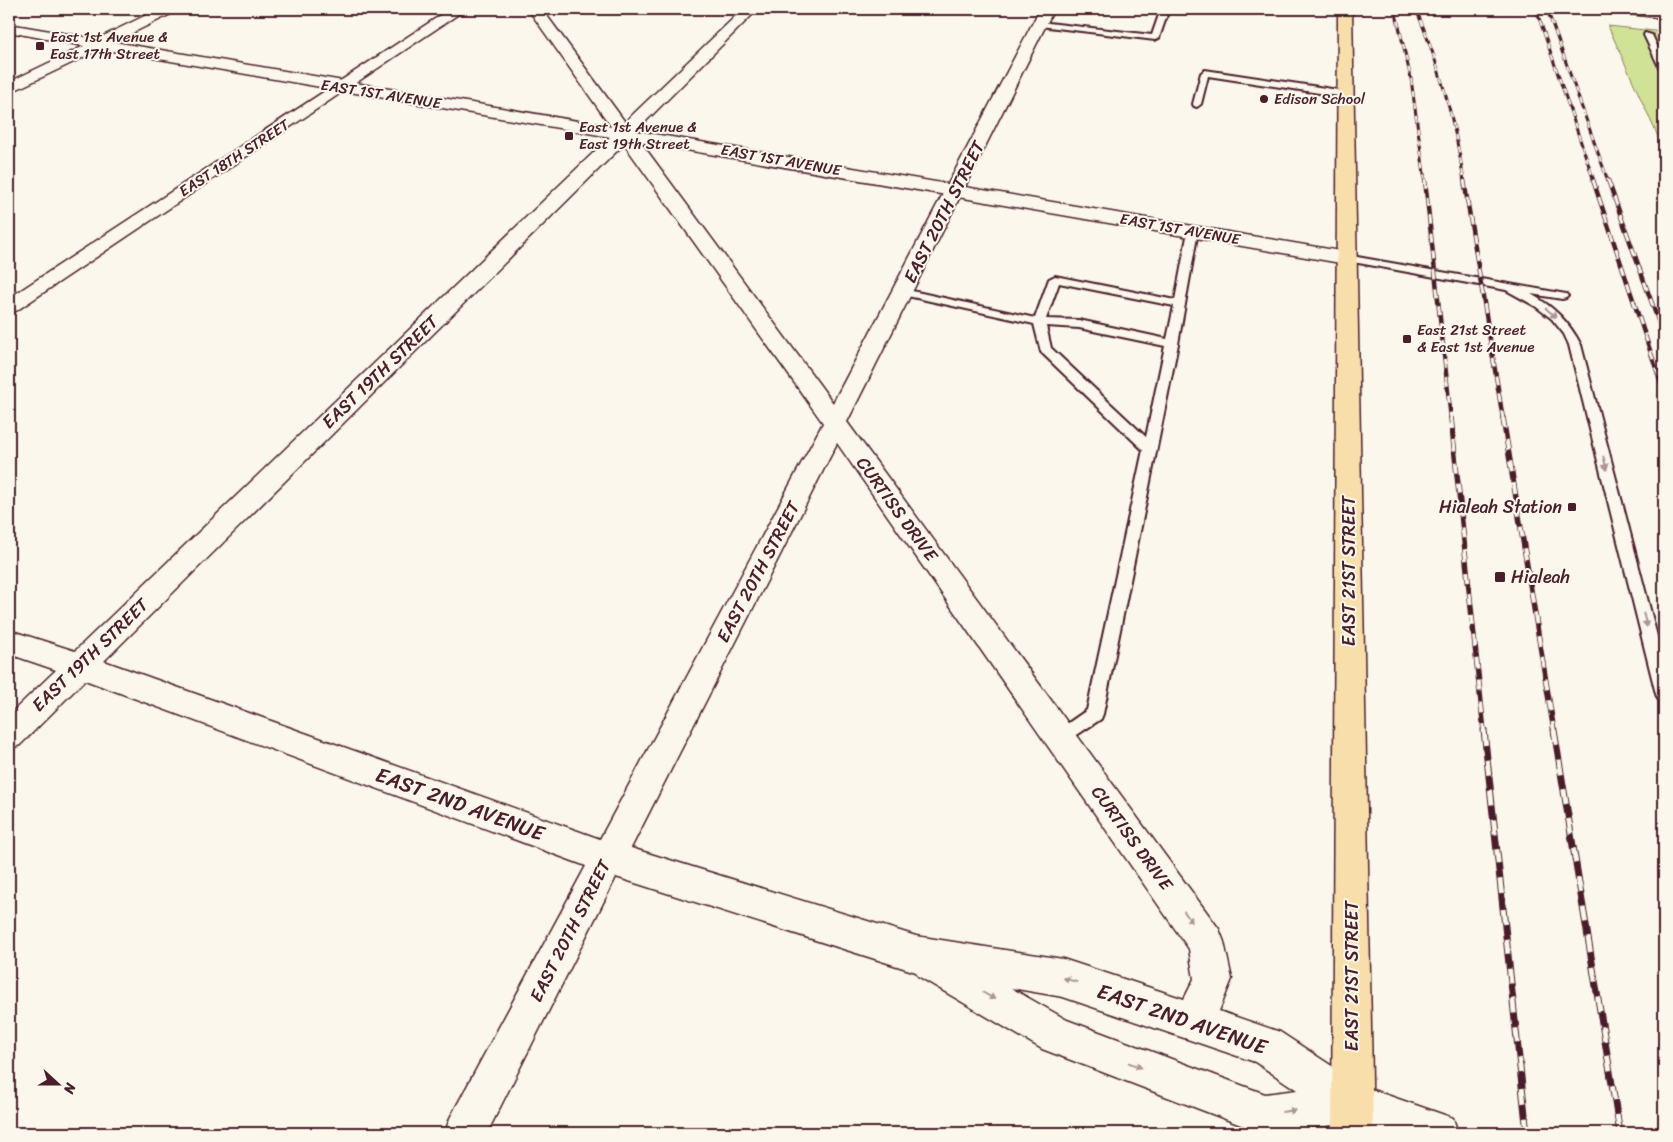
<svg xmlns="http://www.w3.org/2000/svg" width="1673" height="1142" font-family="Sriracha,sans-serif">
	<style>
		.green { fill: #d0e296; stroke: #8d8060 }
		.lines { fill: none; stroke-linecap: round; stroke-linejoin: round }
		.service-casing { stroke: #4a1f2b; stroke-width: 4 }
		.minor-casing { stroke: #4a1f2b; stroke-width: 3 }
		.tertiary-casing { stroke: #4a1f2b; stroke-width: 3 }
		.secondary-casing { stroke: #4a1f2b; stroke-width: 3 }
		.primary-casing { stroke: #4a1f2b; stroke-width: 3 }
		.service { fill: #fbf7ec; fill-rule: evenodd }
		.minor { fill: #fbf7ec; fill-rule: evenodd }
		.tertiary { fill: #fbf7ec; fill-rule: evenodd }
		.secondary { fill: #fbf7ec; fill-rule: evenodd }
		.primary { fill: #f8deab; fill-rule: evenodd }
		.rail-far3-casing { stroke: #4a1f2b; stroke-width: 3 }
		.rail-far2-casing { stroke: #4a1f2b; stroke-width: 4.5 }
		.rail-far1-casing { stroke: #4a1f2b; stroke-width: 5.5 }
		.rail-casing { stroke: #4a1f2b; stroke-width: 7 }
		.rail-far3 { stroke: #fbf7ec; stroke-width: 2; stroke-dasharray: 6; stroke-linecap: butt }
		.rail-far2 { stroke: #fbf7ec; stroke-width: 3; stroke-dasharray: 9; stroke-linecap: butt }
		.rail-far1 { stroke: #fbf7ec; stroke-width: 4; stroke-dasharray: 11; stroke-linecap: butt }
		.rail { stroke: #fbf7ec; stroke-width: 5; stroke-dasharray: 15; stroke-linecap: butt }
		.oneway { fill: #ab9695 }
		.poi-dot { fill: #4a1f2b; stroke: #fbf7ec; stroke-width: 2 }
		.labels { text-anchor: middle; stroke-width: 4; stroke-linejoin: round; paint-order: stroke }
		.far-poi-label { font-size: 15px; fill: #4a1f2b; stroke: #fbf7ec; text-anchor: start }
		.far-street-label { font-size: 15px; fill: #4a1f2b; stroke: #fbf7ec }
		.street-label { font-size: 18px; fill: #4a1f2b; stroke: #fbf7ec }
		.poi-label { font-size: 18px; fill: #4a1f2b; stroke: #fbf7ec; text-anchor: end }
		.near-street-label { font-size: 21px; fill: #4a1f2b; stroke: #fbf7ec }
	</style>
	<rect width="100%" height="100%" fill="#fbf7ec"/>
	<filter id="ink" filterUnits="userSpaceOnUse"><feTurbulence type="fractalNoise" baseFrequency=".02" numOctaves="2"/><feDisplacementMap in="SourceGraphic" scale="10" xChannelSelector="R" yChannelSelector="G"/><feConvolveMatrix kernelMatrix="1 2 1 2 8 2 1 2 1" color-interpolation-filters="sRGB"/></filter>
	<g filter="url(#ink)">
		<path class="green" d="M1608 26 1664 32V150Z"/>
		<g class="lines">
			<defs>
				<path id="service" d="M1161 9H1169L1159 38 1155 40 1040 26 1036 24 1040 22 1152 35Z
					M1645 33 1652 35 1664 61V71L1660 69 1644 35Z
					M1205 70 1345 91 1349 94 1345 97 1208 76 1201 104 1197 107 1194 106 1193 104 1201 73Z
					M1193 228 1198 231 1178 344 1103 714 1101 719 1060 746 1054 743 1051 738 1054 733 1087 710 1143 450 1041 352 1034 324 903 295 897 292 903 289 1035 318 1049 279 1055 276 1175 300 1188 231ZM1059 283 1174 306 1167 339 1079 320 1046 319ZM1046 326 1079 328 1165 346 1146 437 1051 348Z
					M1346 255 1566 294 1568 296 1566 298 1562 299 1531 294C1554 307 1569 322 1581 345L1664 663V701L1658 699 1656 694 1569 345 1564 334 1552 319 1535 306 1506 290 1342 260 1341 258 1342 256Z"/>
				<path id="minor" d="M450 9H466L16 311 9 313V298Z
					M528 9H542L625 122 743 9H758L634 133 833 403 1040 9H1054L847 422 1219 929 1224 942 1232 979 1219 1011 1280 1032 1364 1087 1453 1118 1458 1133H1381L1353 1123 1262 1133 1042 1049 918 976 916 972 616 877 487 1133H445L450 1118 586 866 85 680 20 745 9 749V715L56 670 9 654V630L75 651 615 132ZM624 144 823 423 600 839 104 661ZM837 443 1189 949 1194 979 1184 999 1063 959 916 936 631 848ZM1011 988 1063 997 1255 1062 1297 1090 1265 1094 1067 1020Z"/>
				<path id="tertiary" d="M159 9H177L175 12 114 42 1346 252 1353 254 1356 258 1353 262 1346 264 101 49 9 93V82L84 46 9 32V24L97 39Z"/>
				<path id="secondary" d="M1615 9 1664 10V18L1622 13Z"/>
				<path id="primary" d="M1338 9H1352L1373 1133H1332Z"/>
			</defs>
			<use href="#service" class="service-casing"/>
			<use href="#minor" class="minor-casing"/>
			<use href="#tertiary" class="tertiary-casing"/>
			<use href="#secondary" class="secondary-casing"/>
			<use href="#primary" class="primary-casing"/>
			<use href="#service" class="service"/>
			<use href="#minor" class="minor"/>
			<use href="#tertiary" class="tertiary"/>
			<use href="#secondary" class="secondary"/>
			<use href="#primary" class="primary"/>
			<defs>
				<path id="rail-far3" d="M1395 9 1411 79 1425 181
					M1416 9C1439 64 1455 122 1464 181
					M1536 9 1594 181
					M1547 9 1608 181"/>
				<path id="rail-far2" d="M1425 180 1451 419
					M1464 180 1503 419
					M1593 180 1664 392
					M1608 180 1664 337"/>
				<path id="rail-far1" d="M1451 418 1484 731
					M1503 418 1554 731"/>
				<path id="rail" d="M1484 730 1527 1133
					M1554 730 1620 1133"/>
			</defs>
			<use href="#rail-far3" class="rail-far3-casing"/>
			<use href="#rail-far2" class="rail-far2-casing"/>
			<use href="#rail-far1" class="rail-far1-casing"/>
			<use href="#rail" class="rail-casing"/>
			<use href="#rail-far3" class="rail-far3"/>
			<use href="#rail-far2" class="rail-far2"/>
			<use href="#rail-far1" class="rail-far1"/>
			<use href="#rail" class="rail"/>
		</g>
		<defs><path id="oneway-solid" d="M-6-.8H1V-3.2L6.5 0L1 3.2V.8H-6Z" transform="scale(1.25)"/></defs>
		<g class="oneway">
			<use href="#oneway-solid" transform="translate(1551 313) rotate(41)"/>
			<use href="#oneway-solid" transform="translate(1605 463) rotate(76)"/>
			<use href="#oneway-solid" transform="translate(1645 620) rotate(76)"/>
			<use href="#oneway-solid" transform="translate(1188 917) rotate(54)"/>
			<use href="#oneway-solid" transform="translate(1070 980) rotate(-162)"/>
			<use href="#oneway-solid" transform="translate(989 996) rotate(30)"/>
			<use href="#oneway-solid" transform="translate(1135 1065) rotate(21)"/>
			<use href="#oneway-solid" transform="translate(1289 1111) rotate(-7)"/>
		</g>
	</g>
	<g class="poi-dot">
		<rect x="35" y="41" width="10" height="10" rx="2.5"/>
		<circle cx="1264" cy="99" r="5"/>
		<rect x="564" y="131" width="10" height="10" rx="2.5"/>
		<rect x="1402" y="334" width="10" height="10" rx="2.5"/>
		<rect x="1567" y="502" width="10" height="10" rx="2.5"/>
		<rect x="1494" y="571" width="12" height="12" rx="2.5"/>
	</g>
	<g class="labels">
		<g class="far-poi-label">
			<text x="50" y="42">East 1st Avenue &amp;<tspan x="50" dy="17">East 17th Street</tspan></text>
			<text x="1274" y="104">Edison School</text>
			<text x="579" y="132">East 1st Avenue &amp;<tspan x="579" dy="17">East 19th Street</tspan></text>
			<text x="1417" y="335">East 21st Street<tspan x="1417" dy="17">&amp; East 1st Avenue</tspan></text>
		</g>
		<g class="far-street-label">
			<text transform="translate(381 94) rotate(9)" y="5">EAST 1ST AVENUE</text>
			<text transform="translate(234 158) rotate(-33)" y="5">EAST 18TH STREET</text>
			<text transform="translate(781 160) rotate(10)" y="5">EAST 1ST AVENUE</text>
			<text transform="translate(1180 229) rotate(10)" y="5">EAST 1ST AVENUE</text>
		</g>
		<g class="street-label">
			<text transform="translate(944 212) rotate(-63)" y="6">EAST 20TH STREET</text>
			<text transform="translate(380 372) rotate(-44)" y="6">EAST 19TH STREET</text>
			<text transform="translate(897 509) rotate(54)" y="6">CURTISS DRIVE</text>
			<text transform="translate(1349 571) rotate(-90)" y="6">EAST 21ST STREET</text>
			<text transform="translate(758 572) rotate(-62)" y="6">EAST 20TH STREET</text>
			<text transform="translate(90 655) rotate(-44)" y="6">EAST 19TH STREET</text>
			<text transform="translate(1132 838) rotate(54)" y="6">CURTISS DRIVE</text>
			<text transform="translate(570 931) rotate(-63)" y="6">EAST 20TH STREET</text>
			<text transform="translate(1352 976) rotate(-90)" y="6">EAST 21ST STREET</text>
		</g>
		<g class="poi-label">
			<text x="1562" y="513">Hialeah Station</text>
			<text x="1511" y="583" text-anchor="start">Hialeah</text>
		</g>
		<g class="near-street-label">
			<text transform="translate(460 804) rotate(20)" y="7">EAST 2ND AVENUE</text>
			<text transform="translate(1182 1019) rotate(19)" y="7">EAST 2ND AVENUE</text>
		</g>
	</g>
	<rect width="1673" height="1142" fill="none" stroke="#fbf7ec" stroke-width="30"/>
	<rect x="15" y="15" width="1643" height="1112" fill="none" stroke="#4a1f2b" stroke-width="2" filter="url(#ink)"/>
	<g transform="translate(58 1084) rotate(111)" stroke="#fbf7ec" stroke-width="4" paint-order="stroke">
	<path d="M0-4L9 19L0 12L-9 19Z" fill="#4a1f2b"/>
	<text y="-8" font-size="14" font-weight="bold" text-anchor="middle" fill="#4a1f2b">N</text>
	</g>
</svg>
